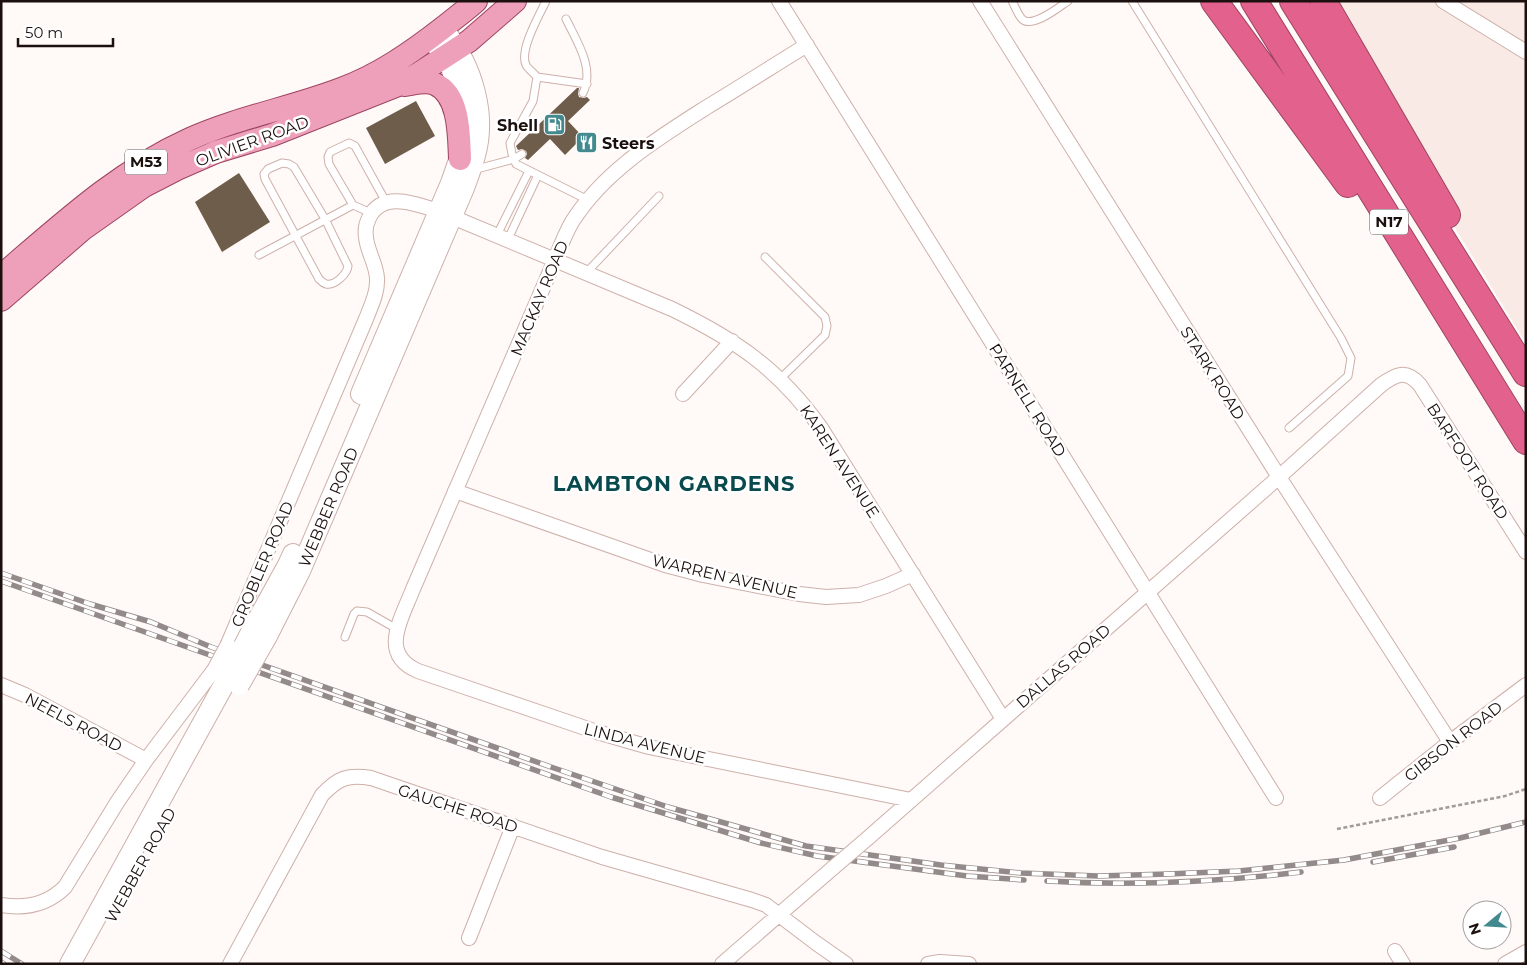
<svg xmlns="http://www.w3.org/2000/svg" width="1527" height="965" font-family="Montserrat,sans-serif">
	<style>
		.built { fill: #f9eae6 }
		.building { fill: #6f5d4b }
		.lines { fill: none; stroke-linecap: round; stroke-linejoin: round }
		.lane-casing { stroke: #ceb0a9; stroke-width: 9 }
		.street-casing { stroke: #ceb0a9; stroke-width: 16 }
		.secondary-casing { stroke: #ceb0a9; stroke-width: 22 }
		.primary-casing { stroke: #9d4561; stroke-width: 24 }
		.highway-casing { stroke: #9d4561; stroke-width: 28 }
		.path { stroke: #a39b99; stroke-width: 2.5; stroke-dasharray: 4 2.5; stroke-linecap: butt }
		.lane { stroke: #fff; stroke-width: 7 }
		.street { stroke: #fff; stroke-width: 14 }
		.secondary { stroke: #fff; stroke-width: 20 }
		.primary { stroke: #eea0bb; stroke-width: 22 }
		.highway { stroke: #e3618d; stroke-width: 26 }
		.rail-casing { stroke: #938b89; stroke-width: 5.5 }
		.rail { stroke: #fff; stroke-width: 4; stroke-dasharray: 11; stroke-linecap: butt }
		.street-bridge-casing { stroke: #ceb0a9; stroke-width: 16; stroke-linecap: butt }
		.secondary-bridge-casing { stroke: #ceb0a9; stroke-width: 22; stroke-linecap: butt }
		.street-bridge { stroke: #fff; stroke-width: 14 }
		.secondary-bridge { stroke: #fff; stroke-width: 20 }
		.labels { text-anchor: middle; stroke-width: 5; stroke-linejoin: round; paint-order: stroke }
		.shield { fill: #fff; stroke: #5f5856; stroke-width: 1 }
		.shield-label { font-size: 15px; font-weight: bold; fill: #1b100e }
		.poi-label { font-size: 16px; font-weight: bold; fill: #1b100e; stroke: #fff; text-anchor: end }
		.street-label { font-size: 16px; fill: #1b100e; stroke: #fff }
		.district-label { font-size: 21px; font-weight: bold; letter-spacing: 1px; fill: #084a4d; stroke: #fff }
	</style>
	<rect width="100%" height="100%" fill="#fff9f7"/>
	<path class="built" d="M1315 1H1526V343Z"/>
	<path class="building" d="M577 88H579L578 94 579 97 584 98 587 97 590 100 568 121 583 137 565 155 550 139 528 160 525 158 527 154 526 151 522 149 518 150 516 146Z
		M416 101 435 136 385 164 366 128Z
		M239 173 270 222 222 252 195 202Z"/>
	<g class="lines">
		<defs>
			<path id="lane" d="M1012 1C1015 6 1018 15 1022 19 1032 29 1059 7 1068 1
				M1132 1 1341 338 1351 358 1348 376 1289 428
				M566 19C577 42 595 68 583 93
				M537 77C534 73 528 69 526 65 519 50 539 16 546 1
				M587 84 537 77 533 101 510 143 512 154 516 164 588 200
				M282 163 289 164 294 167 325 219 348 266C347 274 335 286 326 284 323 283 321 281 319 279L265 179 264 174 268 169Z
				M473 170 514 159 522 154
				M353 205 329 164 328 157 330 152 349 143 355 146 386 202
				M497 235 529 171
				M508 239 538 175
				M259 255 353 205 371 213
				M765 257 825 317 827 326 825 335 780 379
				M586 273 659 196
				M345 637 354 614 357 611 367 612 397 629"/>
			<path id="street" d="M779 1 1276 798
				M980 1 1279 477 1450 742
				M1443 1 1526 52
				M807 45C773 66 740 87 707 107 657 139 604 171 572 222 565 234 560 247 555 260L413 589C402 618 378 654 418 671L597 732 649 747 911 800
				M683 394 732 341
				M455 491 665 565 703 575 799 594 826 597 859 595 886 586 913 574
				M228 644 366 319C371 306 378 292 377 278 376 263 367 251 366 237 365 231 366 224 369 218 382 190 416 204 438 211L672 309C736 340 779 369 821 428L1003 719
				M1 685 25 695 146 760
				M1380 798 1450 742 1526 685
				M868 838 1279 477 1381 385C1396 374 1406 369 1420 385L1526 552
				M1 905C25 909 47 905 65 887L118 801 146 760 214 670
				M469 938 513 826
				M1395 951 1403 964
				M230 964 322 795C338 778 348 774 371 778L602 857 752 900 766 905 816 943 846 964
				M722 964 834 867
				M928 964 940 962 969 964
				M1505 964 1526 952"/>
			<path id="secondary" d="M431 37 451 67 458 91 464 117
				M361 394 451 183 458 163
				M251 632 288 565 293 554
				M267 636 300 571 464 188C471 169 479 149 479 128 480 106 473 80 463 60 457 49 450 38 443 27
				M70 964 227 679"/>
			<path id="primary" d="M404 85C413 84 426 80 435 84 460 95 459 136 460 159
				M1 276C62 224 117 172 190 139 239 117 291 108 341 89 379 75 412 52 444 27 455 18 466 10 476 1
				M1 300 83 229 144 186 177 169 216 152 272 135 398 85 418 74 469 41 515 1"/>
			<path id="highway" d="M1214 1 1348 184
				M1254 1 1526 441
				M1293 1 1526 373
				M1323 1 1447 215"/>
		</defs>
		<use href="#lane" class="lane-casing"/>
		<use href="#street" class="street-casing"/>
		<use href="#secondary" class="secondary-casing"/>
		<use href="#primary" class="primary-casing"/>
		<use href="#highway" class="highway-casing"/>
		<path class="path" d="M1337 829 1505 796 1526 789"/>
		<use href="#lane" class="lane"/>
		<use href="#street" class="street"/>
		<use href="#secondary" class="secondary"/>
		<use href="#primary" class="primary"/>
		<use href="#highway" class="highway"/>
		<defs>
			<path id="rail" d="M1 573 90 604 151 622 211 647 551 767 668 807 806 846 941 865 1021 873 1098 876 1168 874 1239 871 1344 860 1460 838 1526 822
				M1 581 611 797 761 843 817 856 967 876 1024 880
				M1373 862 1454 847
				M1047 881C1131 886 1217 882 1301 872
				M1 951 22 964
				M1 962 4 964"/>
		</defs>
		<use href="#rail" class="rail-casing"/>
		<use href="#rail" class="rail"/>
		<defs>
			<path id="street-bridge" d="M214 670 228 644
				M834 867 868 838"/>
			<path id="secondary-bridge" d="M227 679 251 632
				M239 685 267 636"/>
		</defs>
		<use href="#street-bridge" class="street-bridge-casing"/>
		<use href="#secondary-bridge" class="secondary-bridge-casing"/>
		<use href="#street-bridge" class="street-bridge"/>
		<use href="#secondary-bridge" class="secondary-bridge"/>
	</g>
	<defs>
		<symbol id="fuel-square" viewBox="-11 -11 22 22"><rect x="-9" y="-9" width="18" height="18" rx="4" fill="#428a8e" stroke="#fff"/><path d="M-5.5-6h7V0h2V4h1.3V-2.5L3-4.5l.8-.8L6-3V5H2.5V1h-1V6h-7ZM-4.2-4.7v3.2H.2V-4.7Z" fill="#fff"/></symbol>
		<symbol id="restaurant-square" viewBox="-11 -11 22 22"><rect x="-9" y="-9" width="18" height="18" rx="4" fill="#428a8e" stroke="#fff"/><path d="M-5-6h1v4h1v-4h1v4h1v-4h1v5L-1.5 .5V6h-2V.5L-5-1ZM5-6V6H3V1.5H1.5Q1.5-4 5-6Z" fill="#fff"/></symbol>
	</defs>
	<g fill-rule="evenodd">
		<use href="#fuel-square" x="542" y="112" width="25" height="25"/>
		<use href="#restaurant-square" x="574" y="130" width="25" height="25"/>
	</g>
	<g class="labels">
		<g class="shield">
			<rect x="125" y="149.5" width="42" height="25" rx="4"/>
			<rect x="1370" y="209.5" width="38" height="25" rx="4"/>
		</g>
		<g class="shield-label">
			<text x="146" y="167">M53</text>
			<text x="1389" y="227">N17</text>
		</g>
		<g class="poi-label">
			<text x="538" y="131">Shell</text>
			<text x="602" y="149" text-anchor="start">Steers</text>
		</g>
		<g class="street-label">
			<text transform="translate(252 141) rotate(-20)" y="6">OLIVIER ROAD</text>
			<text transform="translate(539 298) rotate(-67)" y="6">MACKAY ROAD</text>
			<text transform="translate(1213 373) rotate(58)" y="6">STARK ROAD</text>
			<text transform="translate(1028 400) rotate(58)" y="6">PARNELL ROAD</text>
			<text transform="translate(840 461) rotate(57)" y="6">KAREN AVENUE</text>
			<text transform="translate(1468 461) rotate(57)" y="6">BARFOOT ROAD</text>
			<text transform="translate(328 507) rotate(-67)" y="6">WEBBER ROAD</text>
			<text transform="translate(262 564) rotate(-67)" y="6">GROBLER ROAD</text>
			<text transform="translate(725 576) rotate(13)" y="6">WARREN AVENUE</text>
			<text transform="translate(1063 666) rotate(-41)" y="6">DALLAS ROAD</text>
			<text transform="translate(74 722) rotate(28)" y="6">NEELS ROAD</text>
			<text transform="translate(1453 741) rotate(-38)" y="6">GIBSON ROAD</text>
			<text transform="translate(645 743) rotate(14)" y="6">LINDA AVENUE</text>
			<text transform="translate(458 808) rotate(18)" y="6">GAUCHE ROAD</text>
			<text transform="translate(140 865) rotate(-61)" y="6">WEBBER ROAD</text>
		</g>
		<g class="district-label">
			<text x="674" y="491">LAMBTON GARDENS</text>
		</g>
	</g>
	<rect width="1527" height="965" fill="none" stroke="#1b100e" stroke-width="5"/>
	<g transform="translate(1487 925) rotate(252)"><circle r="24" fill="#ffffff" stroke="#a49f9f"/>
	<path d="M0-4L9 19L0 12L-9 19Z" fill="#428a8e"/>
	<text y="-8" font-size="14" font-weight="bold" text-anchor="middle" fill="#1b100e">N</text>
	</g>
	<path d="M18 38v8h95v-8" fill="none" stroke="#1b100e" stroke-width="2.5"/>
	<text x="25" y="38" font-size="15" fill="#1b100e" stroke="#ffffff" stroke-width="4" paint-order="stroke">50 m</text>
</svg>
